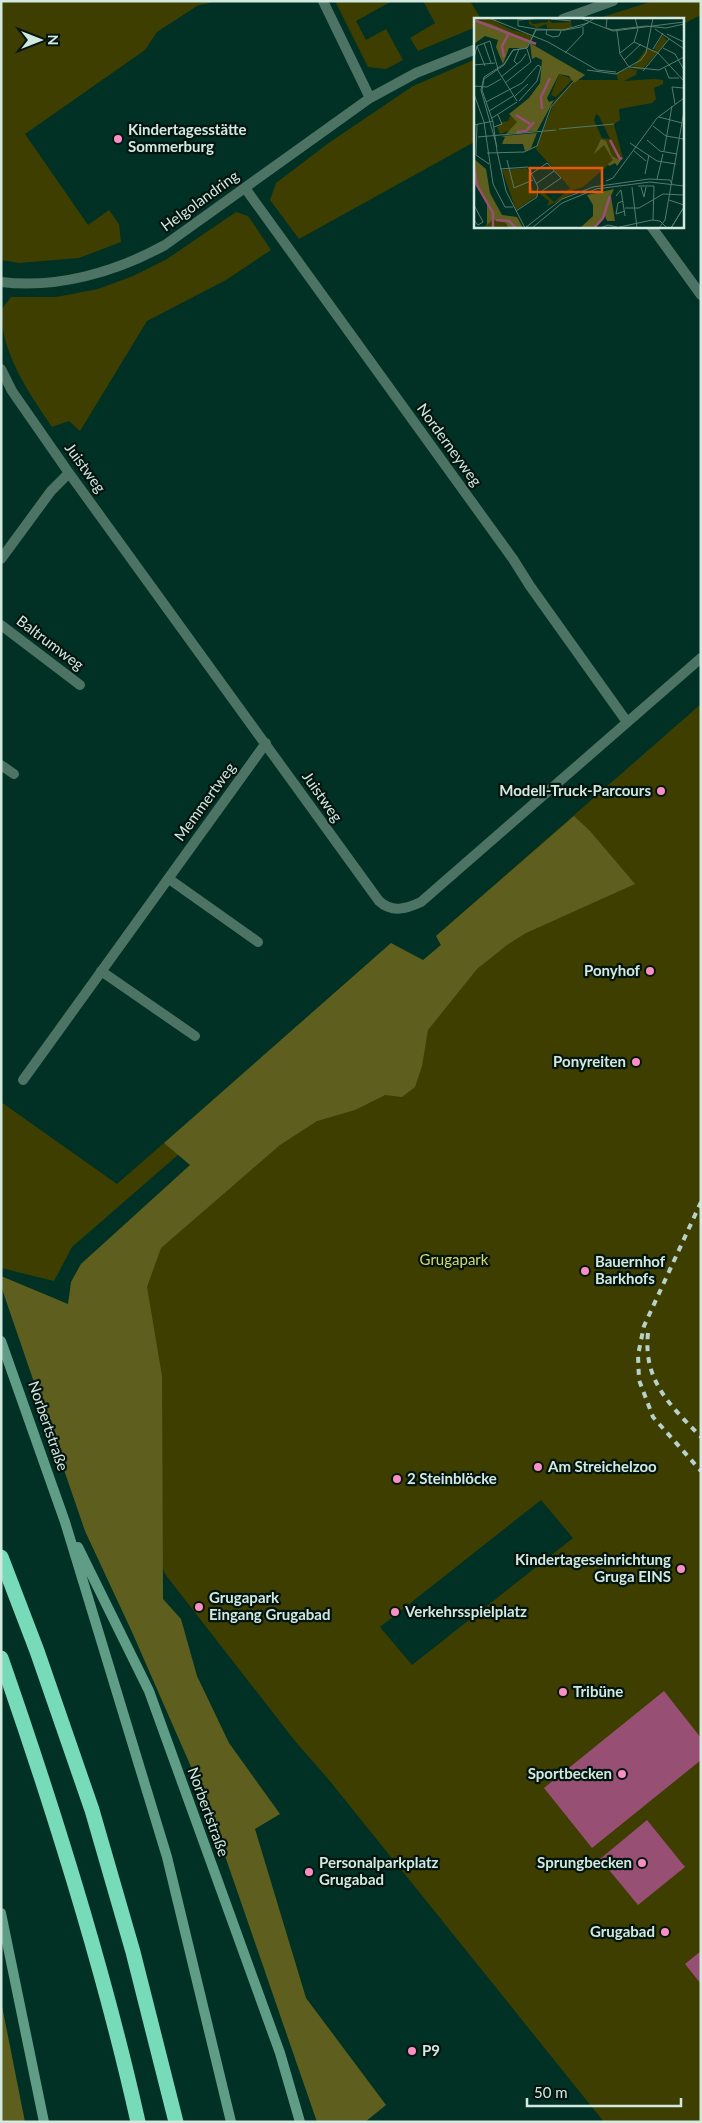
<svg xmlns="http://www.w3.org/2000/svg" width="702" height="2123" font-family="Lato,sans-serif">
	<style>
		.green { fill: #3e3e00; fill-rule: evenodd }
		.forest { fill: #5e5f1f }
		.water { fill: #984f74 }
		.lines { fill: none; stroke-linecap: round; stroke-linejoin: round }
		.minor { stroke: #4d7365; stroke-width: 10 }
		.secondary { stroke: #5f9d87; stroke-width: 10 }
		.motorway { stroke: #77dbba; stroke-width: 15 }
		.rail { stroke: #b8d2c9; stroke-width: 4; stroke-dasharray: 6 6; stroke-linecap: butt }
		.poi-dot { fill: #fb8fc4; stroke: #04150f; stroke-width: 2 }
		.labels { text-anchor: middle; stroke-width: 4.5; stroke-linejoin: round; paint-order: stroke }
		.poi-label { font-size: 15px; font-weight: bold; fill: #d2e9e0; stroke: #04150f; text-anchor: start }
		.street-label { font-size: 15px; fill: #d2e9e0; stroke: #04150f }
		.park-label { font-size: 15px; fill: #d7da69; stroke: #04150f }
		.inset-river { fill: none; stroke: #984f74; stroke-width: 2.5 }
		.inset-road { fill: none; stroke: #557b6f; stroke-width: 1 }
		.view { fill: #e8590c; fill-opacity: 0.15; stroke: #e8590c; stroke-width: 2.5 }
		.inset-edge { fill: none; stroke: #d2e9e0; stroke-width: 2.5 }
	</style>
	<rect width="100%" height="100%" fill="#013124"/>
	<path class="green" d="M1 1H216L197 6 157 32 145 50 25 134 88 225 109 210 119 224 121 242 79 258 19 263 1 260Z
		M335 1H392L356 21 366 40 386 29 403 60 386 69 368 67Z
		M423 1H470L481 19H476V27L418 51 410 38 435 23Z
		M653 1H701V15L683 24V19H596Z
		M476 59V141L299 239 270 200 276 183 330 142 413 86Z
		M236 212 248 216 271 250 226 280 147 321 80 431 69 421 52 427C29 393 1 353 1 310L11 297H56L98 289 133 276 167 259Z
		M701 704V2122H604L329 1780 295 1741 165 1574 146 1529 71 1282 81 1264 441 945 436 936ZM541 1500 573 1538 412 1665 380 1627Z
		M1 1102 117 1184 164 1143 179 1154 72 1247 54 1281 1 1268Z"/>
	<path class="forest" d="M574 816 590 831 635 884 526 933 507 945 477 969 428 1030 422 1066 415 1087 402 1097 385 1095 355 1110 317 1121 280 1145 161 1248 147 1287 162 1376 163 1599 181 1619 197 1676 229 1743 280 1814 255 1829 306 1998 386 2105 365 2122H317L206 1801 132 1632 85 1531 1 1286V1276L68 1304 71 1282 81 1264 190 1165 164 1143 391 943 423 960 441 945 436 936Z
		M1 2001 25 2122H1Z"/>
	<path class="water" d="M664 1691 701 1738V1760L592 1848 544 1788Z
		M647 1820 685 1867 638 1905 600 1859Z
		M701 1951V1984L685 1964Z"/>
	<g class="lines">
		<path class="minor" d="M323 1 370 98
			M563 19 613 1
			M245 188 513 559 530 586 627 722
			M651 226 701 295
			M1 282C57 289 116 272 165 245L370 98 416 73 476 49
			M1 369 12 391 69 473 379 901C392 913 406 909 421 902L701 658
			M1 559 51 491 69 473
			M1 625 80 685
			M1 765 14 774
			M169 879 258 942
			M101 971 195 1036
			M23 1080 266 743"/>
		<path class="secondary" d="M1 1341 65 1522 167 1857 231 2122
			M78 1547 149 1691 280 2053 300 2122
			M1 1913 44 2122"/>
		<path class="motorway" d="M1 1557 37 1651 92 1810 133 1952 176 2122
			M1 1658C54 1810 103 1965 138 2122"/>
		<path class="rail" d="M701 1202 644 1326 638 1355 639 1380 653 1417 701 1471
			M648 1333C643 1381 670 1405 701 1437"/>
	</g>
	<g class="poi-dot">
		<circle cx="118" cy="139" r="5"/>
		<circle cx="661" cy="791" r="5"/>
		<circle cx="650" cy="971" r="5"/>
		<circle cx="636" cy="1062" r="5"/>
		<circle cx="585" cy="1271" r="5"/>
		<circle cx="538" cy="1467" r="5"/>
		<circle cx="397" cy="1479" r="5"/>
		<circle cx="681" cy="1569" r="5"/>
		<circle cx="199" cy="1607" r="5"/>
		<circle cx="395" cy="1612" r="5"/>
		<circle cx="563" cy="1692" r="5"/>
		<circle cx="622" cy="1774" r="5"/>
		<circle cx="642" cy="1863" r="5"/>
		<circle cx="309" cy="1872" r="5"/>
		<circle cx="665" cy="1932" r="5"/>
		<circle cx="412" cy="2051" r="5"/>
	</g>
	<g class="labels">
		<g class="poi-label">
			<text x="128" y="135">Kindertagesstätte<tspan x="128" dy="17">Sommerburg</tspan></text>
			<text x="651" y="796" text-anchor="end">Modell-Truck-Parcours</text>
			<text x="640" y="976" text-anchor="end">Ponyhof</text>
			<text x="626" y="1067" text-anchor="end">Ponyreiten</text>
			<text x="595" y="1267">Bauernhof<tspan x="595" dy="17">Barkhofs</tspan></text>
			<text x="548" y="1472">Am Streichelzoo</text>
			<text x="407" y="1484">2 Steinblöcke</text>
			<text x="671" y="1565" text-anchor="end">Kindertageseinrichtung<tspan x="671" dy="17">Gruga EINS</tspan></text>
			<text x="209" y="1603">Grugapark<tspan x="209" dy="17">Eingang Grugabad</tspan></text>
			<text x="405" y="1617">Verkehrsspielplatz</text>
			<text x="573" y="1697">Tribüne</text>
			<text x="612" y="1779" text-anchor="end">Sportbecken</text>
			<text x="319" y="1868">Personalparkplatz<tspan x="319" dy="17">Grugabad</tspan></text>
			<text x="632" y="1868" text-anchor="end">Sprungbecken</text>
			<text x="655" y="1937" text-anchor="end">Grugabad</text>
			<text x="422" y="2056">P9</text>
		</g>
		<g class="street-label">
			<text transform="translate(200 201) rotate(-36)" y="5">Helgolandring</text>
			<text transform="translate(449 445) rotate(54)" y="5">Norderneyweg</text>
			<text transform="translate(85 468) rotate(54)" y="5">Juistweg</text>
			<text transform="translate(50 643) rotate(37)" y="5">Baltrumweg</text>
			<text transform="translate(322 797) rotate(55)" y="5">Juistweg</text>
			<text transform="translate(205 802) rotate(-54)" y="5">Memmertweg</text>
			<text transform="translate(48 1426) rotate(71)" y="5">Norbertstraße</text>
			<text transform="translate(208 1812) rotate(70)" y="5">Norbertstraße</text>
		</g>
		<g class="park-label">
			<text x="454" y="1265">Grugapark</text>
		</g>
	</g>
	<g transform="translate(474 18)">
		<rect width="210" height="210" fill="#013124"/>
		<path d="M0 0 17 1 38 12 58 17 56 23ZM74 1 78 5 97 4 98 9 92 12 113 7 88 13 73 10 72 6 63 10 55 6V2L59 6 74 4ZM189 17 193 23 168 52 158 50 173 30 183 33 180 31ZM155 50 163 52 162 57 150 63 180 61 189 62V66L180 70 182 81 178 85 145 91 146 102 140 106 149 141 139 143 109 169 99 172V175L80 185 73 188 75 183 66 176 69 174 80 184 96 170 62 131 81 82 102 62H144L142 55ZM122 96 125 98 136 121 128 120 120 102ZM85 56 99 61 82 79 77 77ZM36 98 44 103 37 112 26 116 23 109 28 104 34 103ZM53 150 58 161 55 165 60 173 63 171 64 177 42 192 28 152ZM17 202 32 205 34 210H9Z" fill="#3e3e00" fill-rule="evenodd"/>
		<path d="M0 1 17 6 56 23 52 30H35L29 46 22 29 24 22 11 18 0 26ZM56 25 111 57 100 65 95 58 85 56 73 80 75 84 80 82 63 113 32 116 43 104 35 96 55 80 66 65 68 42 62 39 58 41ZM63 115 57 130 51 133 49 126H28L31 119 27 118ZM127 121 132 123 138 138 145 142V136L147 141 150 138 143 148 141 145 135 148 134 146 139 142 130 127 120 136ZM0 141 12 151 16 175 28 197 43 199 49 210H34L32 205 18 202 13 207V183L0 165ZM140 171 137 178 141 203H133L131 198 121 210H106L119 198V187L113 177Z" fill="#5e5f1f"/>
		<path class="inset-river" d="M0 2 62 26M30 39 28 28 35 15M68 91 67 79 76 60M42 97 56 106M43 114 52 113 60 104M136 122 146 141 148 140M0 148 3 167 19 195V210M22 202 35 203 42 210M120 210 129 200 136 178"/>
		<path class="inset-road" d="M15 0 74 24 123 52 142 54M44 0V8L62 11M106 0 139 13 210 4M133 0 132 10 139 12 172 8 192 10 210 6M77 1 97 3M45 2 68 0M181 11 210 31M73 12 72 16 79 19 85 18 87 13M143 13 146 36 155 49M193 16 210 24M160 24 184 35 210 63M160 24 164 11 161 0M10 25 17 45M3 28 11 48M189 30 201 36 210 52M179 31 189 15M91 35 109 16V9M146 35 160 24M0 40 3 28 16 23 24 51M150 42 167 26M43 46 40 43 45 31M0 47 21 45M155 49 185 52 210 39M191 50 195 60H205M23 51 43 83M113 52 142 56 167 42 172 35 179 0M169 53 195 21M27 59 47 43 52 36M31 65 57 44 53 31M0 68 13 69 27 61M0 76 10 104 19 166 31 189H39M40 79 54 66M45 83 63 63 67 49 64 47M12 84 48 65 64 47M201 86 198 69 210 70M15 93 39 78M185 99 208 105M18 100 43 84M3 106 2 137 15 146M0 107 19 103M179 108 192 118 210 121M20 109 28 106 24 97M85 111 140 106M4 119 82 112M173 122 186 133 203 136M156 125 183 143 202 146M23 129 7 72 10 59 30 46 39 32 53 30 62 12H91L107 9 121 0M23 133 19 104 8 72 10 61 30 47 39 32 53 30 62 11 89 12 114 5M23 133 32 173 51 210M160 133 172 143M190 133 198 88M13 135 50 134 63 128 77 89 99 64M33 142 40 170 59 162M26 151 54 149 64 169 63 179 42 193M57 156 73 145 87 160 65 175M171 156 175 137M183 161 189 136M132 163 139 160 183 100 210 80M62 166 80 153M164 168H180M158 169 163 210M167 169 170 179 172 169M142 178 147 172 151 198M195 182 210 187M149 183 144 185 142 196 151 193M0 187 9 204 4 207 0 202M151 190H165L189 176 210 177M179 202 180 168M51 210 88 181 119 169 175 161 196 162 198 166M58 210 88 185 122 171 176 164 210 168M126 210 134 207 143 209M141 210 178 202 186 203 193 210M185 210 191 202 210 93M197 210 210 189M197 210 210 189"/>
		<path class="view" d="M56 150H128V174H56Z"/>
		<rect width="210" height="210" class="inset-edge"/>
	</g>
	<rect width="702" height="2123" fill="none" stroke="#d2e9e0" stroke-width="5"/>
	<g transform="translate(40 40) rotate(90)" stroke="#04150f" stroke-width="4" paint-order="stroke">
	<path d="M0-4L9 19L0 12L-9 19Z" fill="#d2e9e0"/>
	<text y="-8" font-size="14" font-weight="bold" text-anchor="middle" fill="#d2e9e0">N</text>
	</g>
	<path d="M527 2098v8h154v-8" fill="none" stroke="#d2e9e0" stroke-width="2.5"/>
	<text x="534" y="2098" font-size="15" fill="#d2e9e0" stroke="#04150f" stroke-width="4" paint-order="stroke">50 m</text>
</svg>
